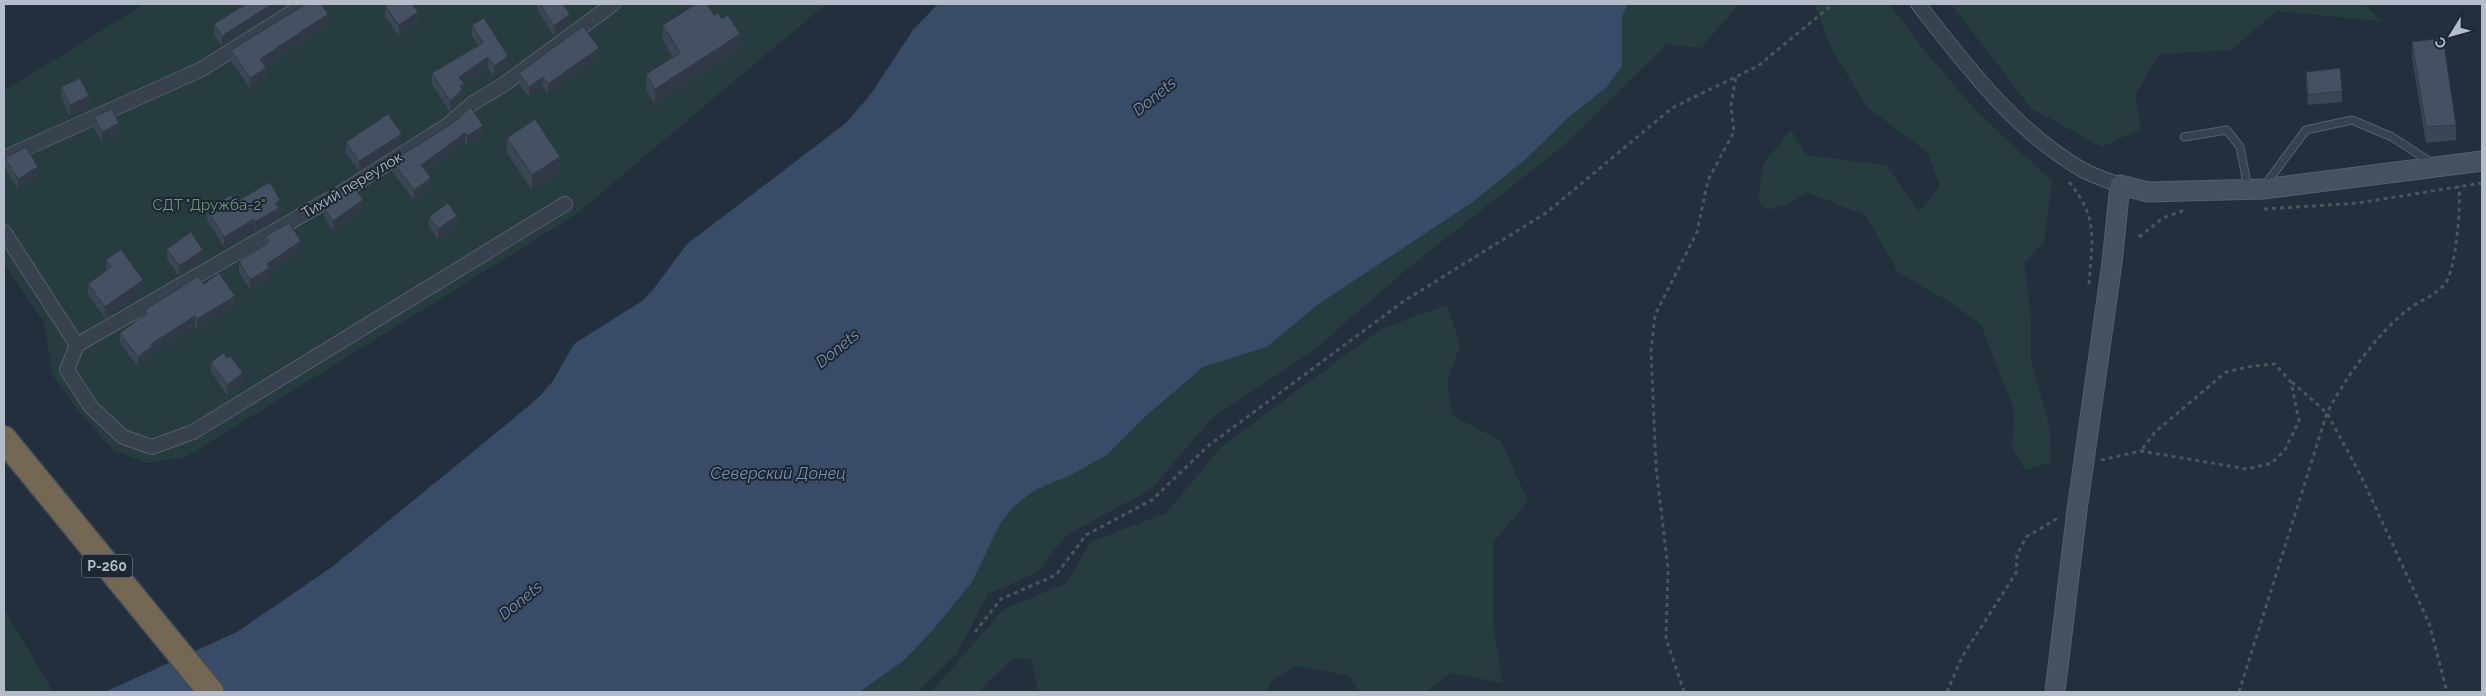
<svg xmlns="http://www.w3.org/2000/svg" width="2486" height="696" font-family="Raleway,sans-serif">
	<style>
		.green { fill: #263c3f }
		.water { fill: #394c67 }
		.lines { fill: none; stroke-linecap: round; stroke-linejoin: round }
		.lane-casing { stroke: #565f6c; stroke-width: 9 }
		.street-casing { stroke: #565f6c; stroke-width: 16 }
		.secondary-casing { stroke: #565f6c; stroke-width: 21 }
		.highway-casing { stroke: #434c59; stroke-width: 28 }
		.path { stroke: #44595c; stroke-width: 3; stroke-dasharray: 4 4; stroke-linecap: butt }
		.lane { stroke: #38414e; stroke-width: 7 }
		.street { stroke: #38414e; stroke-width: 14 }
		.secondary { stroke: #465061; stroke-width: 19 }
		.highway { stroke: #746855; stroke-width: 25 }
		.wall { fill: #3b4654 }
		.shaded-wall { fill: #303945 }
		.building { fill: #455162; stroke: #303945 }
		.labels { text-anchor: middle; stroke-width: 4; stroke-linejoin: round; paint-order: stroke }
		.shield { fill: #1d2633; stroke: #878f9c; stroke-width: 1 }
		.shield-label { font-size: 14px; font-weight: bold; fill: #b4bcc9 }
		.street-label { font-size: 15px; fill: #b4bcc9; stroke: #1d2633 }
		.park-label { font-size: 15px; fill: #6b9a76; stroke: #1d2633 }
		.water-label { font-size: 16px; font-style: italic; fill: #7c92b1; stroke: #1d2633 }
	</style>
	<rect width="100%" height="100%" fill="#242f3e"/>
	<path class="green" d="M144 4H826L575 215 186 457 146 463 113 450 76 408 53 376 44 323 4 263V91Z
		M1628 4H1739L1701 48 1667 44 1564 145 1407 269 1314 350 1212 418 1151 489 1066 536 1036 573 988 594 957 653 917 692H859L902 662 987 551 1000 524 1012 508 1035 490 1069 476 1107 455 1147 415 1203 367 1267 347 1316 306 1473 202 1527 158 1622 66V17Z
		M1814 4H1889L1924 50 1980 115 2052 181 2044 242 2024 263 2031 318V360L2049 425 2051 462 2025 470 2012 448 2015 413 1981 324 1948 301 1898 272 1865 215 1807 192 1789 204 1768 210 1758 201 1763 164 1791 130 1806 155 1886 165 1919 212 1940 186 1927 152 1868 108 1833 52Z
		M1951 4H2365L2381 21 2276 11 2231 50 2159 54 2135 95 2141 129 2102 147 2031 108Z
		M1447 305 1460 345 1447 382 1452 415 1501 441 1528 501 1493 543V620L1502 683 1451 673 1426 692H1360L1349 676 1297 665 1270 682 1266 692H1039L1031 659 1013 658 978 692H931L1003 610 1066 583 1091 542 1166 513 1221 447 1381 329Z
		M4 609 53 692H4Z"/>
	<path class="water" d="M938 4H1628L1622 17V66L1607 87 1570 116 1527 158 1473 202 1316 306 1267 347 1203 367 1147 415 1107 455 1069 476 1035 490 1012 508 1000 524 972 582 932 631 902 662 859 692H105L237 632 332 567 518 415 540 396 553 381 574 344 642 301 652 291 687 244 846 123 871 94 913 30Z"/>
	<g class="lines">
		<defs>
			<path id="lane" d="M2184 137 2227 130 2240 147 2248 188
				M2265 185 2306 130 2352 120 2392 137 2432 163"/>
			<path id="street" d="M1918 4C1965 64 2014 130 2081 169 2093 176 2107 180 2120 185
				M4 158 202 69 305 4
				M4 232 77 345
				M77 345 344 191 448 125 473 103 503 85 613 4
				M77 345 67 370 91 407 123 437 152 447 193 432 565 204"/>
			<path id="secondary" d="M2055 692 2077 510 2112 263 2120 185 2148 192 2263 189 2482 161"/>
			<path id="highway" d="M4 439 211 692"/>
		</defs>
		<use href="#lane" class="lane-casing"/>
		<use href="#street" class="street-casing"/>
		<use href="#secondary" class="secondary-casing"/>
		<use href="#highway" class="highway-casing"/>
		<path class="path" d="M2069 182C2099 218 2092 241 2089 284
			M2264 209 2358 203 2482 183
			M2139 237 2163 218 2185 210
			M2292 382 2327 413 2361 476 2429 623 2447 692
			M2101 460 2141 451 2247 469 2272 463 2285 450 2299 421 2291 382 2275 364 2253 366 2226 372 2155 432 2141 451
			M975 632 1001 599 1056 575 1086 535 1152 500 1208 446 1404 301 1546 213 1672 108 1758 66 1833 4
			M1684 692 1666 638 1668 569 1656 467 1651 351 1655 315 1697 232 1708 180 1734 132 1731 105 1736 77
			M1947 692 1962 657 2016 573 2017 555 2026 537 2058 518
			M2239 692 2327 413C2345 378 2378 332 2410 308 2421 300 2436 295 2445 284 2456 270 2461 205 2459 187"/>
		<use href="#lane" class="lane"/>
		<use href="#street" class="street"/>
		<use href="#secondary" class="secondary"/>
		<use href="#highway" class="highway"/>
	</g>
	<path class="wall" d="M239 4H287V5L222 46 214 35V24L241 7Z
		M537 4H563L570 25 554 36 537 10Z
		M385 6 418 22 399 36 385 17Z
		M714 15 740 50 655 104 646 89V74L673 57 663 41V25Z
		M328 25 265 67 266 78 250 88 231 61V50Z
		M472 25 508 67 494 76 488 68 464 84V94L462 95V101L450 112 432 84V73L478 45 472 36Z
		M2412 42 2456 125V140L2426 143 2412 57Z
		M599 59 548 94 543 87 529 97 519 84V73Z
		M2306 72 2342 91V102L2308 105 2306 82Z
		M61 87 89 106 70 116 61 98Z
		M94 117 119 133 102 142 94 127Z
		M453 123 483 135 467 145 465 142 426 171 431 187 414 200 392 171V161Z
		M507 138 560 172 532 190 507 153Z
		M346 142 402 144 359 171 346 153Z
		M5 158 38 177 18 189 5 168Z
		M337 195 363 210 333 231 325 219V209L337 200Z
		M236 202 280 210 279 211V219L255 232 254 230 224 247 207 220V210Z
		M429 217 457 226 438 240 429 227Z
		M265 236 301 251 269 273V278L250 290 239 272V261L265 245Z
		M167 249 203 260 179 276 167 259Z
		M106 260 143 290 105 318 88 294V284L106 271Z
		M204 284 235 306 197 329 195 327 152 354V357L138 367 120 343V333L145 314V310Z
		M211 362 243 383 227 395 211 372Z"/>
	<path class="shaded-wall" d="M272 4H287V5L222 46V36Z
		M418 12V22L399 36V25Z
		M328 14V25L260 70V59Z
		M570 14V25L554 36V26Z
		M740 34V50L655 104V89Z
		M599 48V59L548 94V84Z
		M508 56V67L494 76V66Z
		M488 57V68L464 84V94L462 95V101L450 112V101L459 77Z
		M266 68V78L250 88V78Z
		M543 77V87L529 97V87Z
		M89 96V106L70 116V105Z
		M119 123V133L102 142V132Z
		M483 126V135L467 145V136Z
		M465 133V142L421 174V165Z
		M402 134V144L359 171V161Z
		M560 157V172L532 190V175Z
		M38 167V177L18 189V179Z
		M431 178V187L414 200V190Z
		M280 200V210L279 211V219L255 232V222L275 203Z
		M363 200V210L333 231V221Z
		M457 216V226L438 240V229Z
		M254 219V230L224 247V237Z
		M301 241V251L269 273V278L250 290V280L267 264Z
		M203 250V260L179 276V266Z
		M143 280V290L105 318V307Z
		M235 296V306L197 329V319Z
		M195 316V327L152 354V357L138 367V357L151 344Z
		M243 373V383L227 395V385Z"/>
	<path class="building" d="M246 4H272L222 36 214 24Z
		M306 4H321L328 14 260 59 266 68 250 78 231 50Z
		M389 4H412L418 12 399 25 385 6Z
		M540 4H563L570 14 554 26Z
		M696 4H707L714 15 718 13 722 19 728 15 740 34 655 89 646 74 680 53 663 25Z
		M484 18 508 56 494 66 488 57 459 77 464 84 460 86 462 90 450 101 432 73 483 43 472 25Z
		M583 26 599 48 548 84 543 77 529 87 519 73Z
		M2443 38 2456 125 2426 127 2412 42Z
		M2340 68 2342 91 2308 95 2306 72Z
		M80 78 89 96 70 105 61 87Z
		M471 107 483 126 467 136 465 133 421 165 431 178 414 190 392 161 453 123Z
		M112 109 119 123 102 132 94 117Z
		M388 114 402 134 359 161 346 142Z
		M535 119 560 157 532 175 507 138Z
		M26 147 38 167 18 179 5 158Z
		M270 182 280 200 275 203 279 208 255 222 254 219 224 237 207 210 231 195 236 202Z
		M353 185 363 200 333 221 325 209 339 199 337 195Z
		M448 203 457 216 438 229 429 217Z
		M289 223 301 241 267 264 269 268 250 280 239 261 269 242 265 236Z
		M191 232 203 250 179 266 167 249Z
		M121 249 143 280 105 307 88 284 111 267 106 260Z
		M219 273 235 296 197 319 195 316 151 344 152 346 138 357 120 333 147 313 145 310 198 276 204 284Z
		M223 353 227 358 230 356 243 373 227 385 211 362Z"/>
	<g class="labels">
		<rect class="shield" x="82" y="554.5" width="50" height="23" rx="4"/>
		<g class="shield-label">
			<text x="107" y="571">Р-260</text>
		</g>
		<g class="street-label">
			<text transform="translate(352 185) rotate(-31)" y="5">Тихий переулок</text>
		</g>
		<g class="park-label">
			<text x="209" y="210">СДТ "Дружба-2"</text>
		</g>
		<g class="water-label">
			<text transform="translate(1154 96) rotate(-39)" y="6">Donets</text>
			<text transform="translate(837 348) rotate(-39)" y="6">Donets</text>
			<text x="778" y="479">Северский Донец</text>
			<text transform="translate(520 600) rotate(-39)" y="6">Donets</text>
		</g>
	</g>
	<rect width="2486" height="696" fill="none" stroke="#b4bcc9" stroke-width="10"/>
	<g transform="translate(2451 35) rotate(233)" stroke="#1d2633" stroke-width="4" paint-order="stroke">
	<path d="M0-4L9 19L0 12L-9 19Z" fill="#b4bcc9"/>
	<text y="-8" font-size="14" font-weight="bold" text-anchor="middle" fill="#b4bcc9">С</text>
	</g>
</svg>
